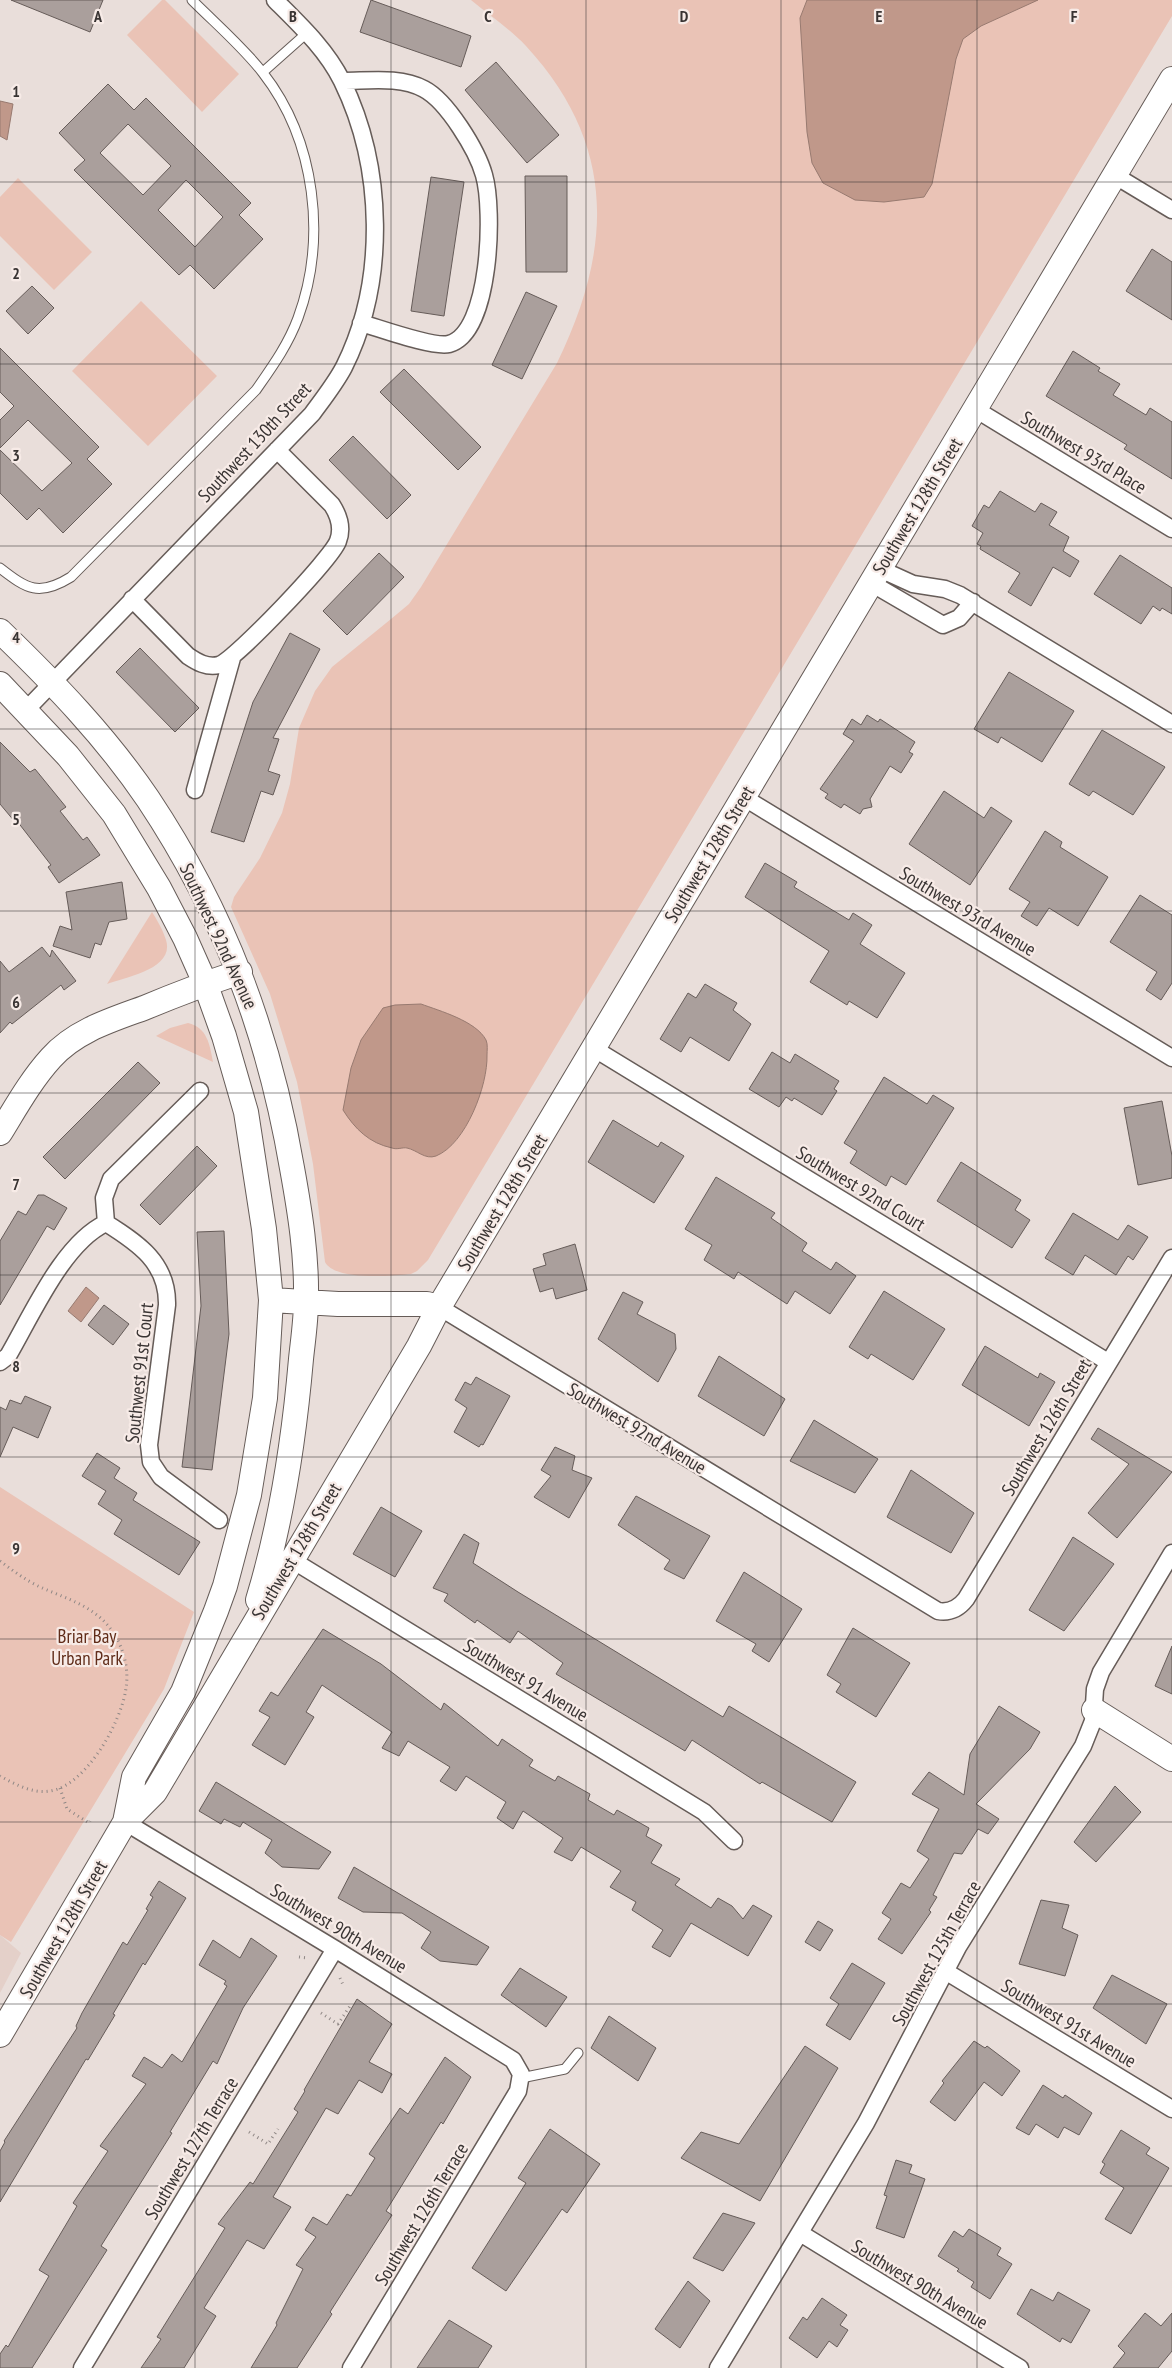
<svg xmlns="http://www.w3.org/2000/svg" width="1172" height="2368" font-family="'PT Sans Narrow',sans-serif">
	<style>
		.built { fill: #e4d0c9 }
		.green { fill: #eac3b6 }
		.water { fill: #c0988a; stroke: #987a70 }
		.building { fill: #aa9f9c; stroke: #665c59; fill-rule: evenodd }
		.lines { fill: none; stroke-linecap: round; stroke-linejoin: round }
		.lane-casing { stroke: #665c58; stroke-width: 11 }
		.street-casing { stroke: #665c58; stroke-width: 19 }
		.secondary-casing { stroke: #665c58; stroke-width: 26 }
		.path { stroke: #8f8785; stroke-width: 3; stroke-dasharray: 1 4; stroke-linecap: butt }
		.lane { stroke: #fff; stroke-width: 9 }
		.street { stroke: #fff; stroke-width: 16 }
		.secondary { stroke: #fff; stroke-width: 24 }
		.grid { fill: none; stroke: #393433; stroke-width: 1; stroke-opacity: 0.55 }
		.labels { text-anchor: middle; stroke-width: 4.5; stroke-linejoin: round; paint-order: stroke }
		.street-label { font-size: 19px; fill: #393433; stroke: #f7ebe7 }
		.park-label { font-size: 19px; fill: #602c19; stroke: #f7ebe7 }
		.grid-label { font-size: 16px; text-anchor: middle; font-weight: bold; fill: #393433; stroke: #f7ebe7; stroke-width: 4.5; stroke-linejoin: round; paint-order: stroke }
	</style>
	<rect width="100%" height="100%" fill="#e9deda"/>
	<path class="built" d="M0 1935 21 1953 0 1993Z"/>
	<path class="green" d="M162 0H165L239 74 202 112 127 35Z
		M471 0H1172V16L428 1260 417 1271 411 1274C391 1276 335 1281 325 1262L313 1164 297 1082 270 994 231 907 234 897 260 858 282 813 290 784 299 728 315 691 332 667 391 619 409 604 421 587 557 363C613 248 617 145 526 46 510 29 489 15 471 0Z
		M18 178 92 252 54 290 0 236V197Z
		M141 301 217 376 148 446 72 371Z
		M152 912C157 920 163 930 166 940 175 969 126 977 107 984Z
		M188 1023C207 1027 210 1045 213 1062L156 1036 170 1028Z
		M0 1487 194 1612 164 1689 11 1942 0 1935Z"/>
	<path class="water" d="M807 0H1038L981 26 963 39 956 59 932 184 924 197 884 202 855 200 823 183 812 163 807 132 800 18Z
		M0 101 13 104 7 140 0 136Z
		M421 1004C440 1011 476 1021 486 1040 488 1044 487 1051 487 1055 488 1085 466 1144 436 1156 425 1160 417 1150 407 1148 403 1147 397 1150 392 1148 369 1143 355 1129 343 1110L351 1068 361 1040 383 1008 395 1005Z
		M86 1287 99 1298 81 1322 68 1311Z"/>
	<path class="building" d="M11 0H103L90 32Z
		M371 0 471 36 461 67 360 32Z
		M496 62 559 135 527 163 465 90Z
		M108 84 134 110 146 98 251 203 239 215 263 239 214 289 190 265 179 275 74 170 85 160 59 133ZM128 124 171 166 143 195 100 153ZM186 180 223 217 195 247 158 210Z
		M525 176H567V272H526Z
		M431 177 464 182 444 316 411 311Z
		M1152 249 1172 262V320L1126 291Z
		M32 286 54 308 28 334 6 311Z
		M526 292 557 306 522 379 492 365Z
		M0 348 99 447 87 459 112 484 63 533 39 508 27 520 0 493V450L42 491 72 463 28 420 0 448V420L14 406 0 392Z
		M1073 351 1100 368 1098 371 1120 384 1113 395 1146 415 1150 408 1172 422V479L1124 449 1127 445 1046 396Z
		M404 369 481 447 458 470 380 392Z
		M353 436 411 495 387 519 329 460Z
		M1000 491 1035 512 1041 503 1057 512 1049 525 1069 537 1063 551 1079 561 1070 577 1053 567 1031 606 1008 592 1020 573 980 549 981 546 977 544 983 533 972 526 984 505 989 508Z
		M379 553 404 577 347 635 323 611Z
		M1120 555 1172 588V614L1162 608 1160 611 1153 606 1141 624 1094 594Z
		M290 633 320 649 273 738 279 739 268 771 280 775 273 795 261 791 244 842 211 832 253 702Z
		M140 648 199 708 175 732 116 672Z
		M1009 672 1074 711 1042 762 1001 737 998 743 974 729Z
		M867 715 878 722 880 719 915 742 909 752 913 754 901 773 890 766 870 799 872 807 863 809 860 814 844 804 841 808 825 798 828 794 820 789 854 741 843 734 852 719 861 725Z
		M1102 730 1165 767 1133 815 1093 791 1089 796 1069 784Z
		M0 742 30 772 35 769 66 807 60 811 83 840 87 837 100 855 59 883 48 867 51 865 17 821 15 822 0 804Z
		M944 791 984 818 991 807 1012 821 970 885 909 844Z
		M1045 831 1062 842 1060 847 1108 877 1078 926 1049 908 1037 926 1021 916 1030 902 1009 889Z
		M765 863 797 882 794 887 849 920 853 913 872 925 860 944 905 973 877 1018 849 1001 847 1005 810 982 829 951 745 897Z
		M122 882 127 919 109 922 101 945 95 943 90 958 53 946 60 926 72 930 66 892Z
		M1140 895 1172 915V983L1161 1000 1146 990 1157 972 1110 942Z
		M42 947 50 957 52 950 76 981 64 990 61 985 12 1024 10 1022 0 1033V961L9 972Z
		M705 984 737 1003 733 1010 751 1024 729 1061 690 1037 681 1052 660 1039 688 993 696 998Z
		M772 1052 790 1063 795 1054 839 1081 834 1089 837 1091 822 1115 794 1098 792 1101 786 1097 779 1107 749 1089Z
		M138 1062 160 1083 65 1179 43 1157Z
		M884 1077 927 1104 933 1095 954 1108 906 1185 891 1176 886 1186 850 1163 857 1151 844 1143Z
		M1162 1101 1172 1156V1178L1138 1185 1124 1108Z
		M613 1120 658 1147 661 1142 684 1156 654 1203 588 1162Z
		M197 1146 217 1166 160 1225 140 1205Z
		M961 1162 1021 1200 1015 1210 1030 1220 1012 1248 937 1201Z
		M716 1177 775 1213 771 1218 807 1243 802 1251 831 1270 836 1262 856 1276 830 1314 795 1291 787 1304 738 1272 734 1279 704 1260 712 1245 685 1229Z
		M38 1195H44L67 1208 54 1230 47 1226 0 1305V1241L18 1211 26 1215Z
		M1073 1213 1118 1240 1128 1225 1148 1237 1133 1260 1128 1256 1116 1275 1085 1255 1073 1275 1045 1258Z
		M224 1231 229 1334 212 1470 182 1467 201 1306 197 1232Z
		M575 1244 587 1290 556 1299 553 1288 540 1292 533 1269 546 1265 543 1254Z
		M884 1291 945 1329 913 1380 871 1354 868 1359 849 1347Z
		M623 1292 643 1302 637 1314 675 1334 676 1349 658 1382 598 1339Z
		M104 1305 129 1324 113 1345 88 1325Z
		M985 1346 1038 1378 1040 1373 1055 1382 1029 1426 962 1385Z
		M719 1356 785 1399 764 1436 698 1396Z
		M476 1377 510 1396 483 1445 481 1444 479 1447 454 1432 467 1408 455 1400 465 1382 471 1385Z
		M25 1396 51 1407 38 1438 13 1427 0 1457V1407L6 1410 10 1400 21 1404Z
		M814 1420 878 1459 855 1493 790 1461Z
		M1098 1428 1172 1472 1117 1538 1088 1513 1129 1464 1091 1439Z
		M555 1447 575 1456 572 1470 592 1478 569 1518 534 1497 551 1476 541 1470Z
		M97 1453 120 1468 114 1478 137 1493 133 1500 200 1542 179 1575 114 1534 122 1520 98 1504 106 1491 82 1476Z
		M911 1470 974 1513 951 1553 887 1517Z
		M636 1496 710 1536 684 1579 664 1569 670 1560 618 1525Z
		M381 1507 422 1531 395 1577 353 1554Z
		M464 1534 479 1543 473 1563 518 1592 723 1717 729 1706 856 1782 832 1822 762 1782 760 1784 692 1740 685 1751 556 1674 563 1663 518 1631 510 1643 477 1620 475 1623 444 1601 448 1594 433 1588Z
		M1073 1537 1114 1564 1064 1631 1029 1610Z
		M744 1572 802 1609 769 1662 752 1651 756 1644 716 1621Z
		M853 1628 910 1663 876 1717 836 1692 841 1684 827 1675Z
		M323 1629 381 1664 441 1710 444 1703 498 1746 502 1739 533 1760 529 1766 555 1781 558 1776 590 1794 588 1800 614 1815 617 1810 649 1828 646 1836 662 1845 651 1863 680 1879 675 1885 711 1908 718 1898 732 1906 743 1919 753 1905 772 1916 748 1956 691 1923 670 1957 652 1947 663 1930 632 1910 636 1902 610 1887 621 1871 581 1847 572 1861 554 1852 563 1838 523 1811 513 1829 497 1818 506 1802 466 1776 456 1791 440 1781 450 1767 408 1741 399 1756 382 1748 392 1732 322 1685 306 1712 314 1717 285 1765 252 1745 270 1717 259 1711 271 1692 278 1696Z
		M1172 1646V1694L1155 1686Z
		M999 1706 1040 1732 1030 1749 976 1804 999 1819 988 1834 978 1829 962 1854 954 1853 933 1895 937 1897 929 1910 931 1912 902 1954 878 1939 891 1919 882 1913 901 1883 910 1888 929 1859 917 1851 939 1809 912 1794 929 1772 964 1795 970 1754Z
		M216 1782 331 1852 319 1869 282 1867 265 1853 272 1840 243 1822 240 1827 224 1819 221 1824 199 1811Z
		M1115 1786 1141 1812 1096 1862 1074 1842Z
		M354 1867 489 1947 477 1965 440 1961 421 1948 431 1932 402 1913 363 1912 338 1898Z
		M159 1881 186 1898 145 1965 143 1963 113 2014 115 2015 88 2060 86 2059 0 2202V2151L5 2142 4 2141 77 2028 76 2026 82 2013 123 1942 127 1945 148 1910 146 1909 153 1897 150 1895Z
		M1041 1900 1069 1905 1062 1928 1078 1935 1065 1976 1019 1964Z
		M818 1921 833 1930 820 1951 805 1942Z
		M251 1938 277 1956 243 2008 217 2064 213 2061 170 2132 172 2133 101 2246 107 2250 32 2368H0V2354L6 2345 8 2347 49 2276 39 2270 77 2206 73 2203 108 2151 100 2146 146 2084 132 2076 144 2057 162 2068 172 2054 182 2062 227 1986 224 1984 226 1981 199 1965 213 1940 240 1958Z
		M852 1963 885 1983 850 2040 826 2025 839 2004 830 1998Z
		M520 1968 567 1997 546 2027 501 1995Z
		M1112 1975 1167 2004 1146 2044 1093 2008Z
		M357 1999 392 2024 369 2062 392 2074 382 2093 359 2080 338 2114 326 2108 273 2197 291 2207 264 2249 247 2240 204 2308 216 2316 184 2368H141L161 2339 157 2337 225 2228 218 2224 250 2182 253 2184 298 2112 294 2109 305 2091 304 2090Z
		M609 2016 656 2048 638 2081 591 2048Z
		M974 2041 985 2048 987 2046 1020 2071 1002 2096 984 2082 955 2121 930 2102 944 2083 942 2081Z
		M805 2046 838 2068 760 2201 681 2158 701 2132 739 2144Z
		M445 2057 471 2077 443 2124 441 2122 386 2211 392 2215 330 2312 332 2314 297 2368H251L277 2325 276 2323 303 2269 296 2265 316 2237 305 2230 313 2217 327 2225 347 2194 351 2196 375 2158 369 2154 400 2108 408 2114Z
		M1043 2085 1063 2098 1065 2095 1092 2113 1079 2135 1064 2127 1058 2138 1036 2124 1029 2135 1016 2128Z
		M550 2129 600 2164 567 2213 562 2209 506 2291 472 2268 526 2183 518 2178Z
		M1121 2130 1150 2148 1146 2154 1169 2168 1131 2234 1105 2219 1124 2188 1100 2173 1105 2164 1102 2162Z
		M896 2160 912 2165 909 2173 925 2179 904 2238 876 2228 887 2196 884 2195Z
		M723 2213 755 2223 723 2271 693 2258Z
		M969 2229 1001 2248 997 2255 1012 2264 990 2299 971 2287 974 2282 957 2271 959 2269 938 2256 954 2231 963 2237Z
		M688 2281 710 2301 680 2348 655 2329Z
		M1031 2289 1053 2301 1058 2292 1090 2310 1071 2343 1062 2338 1060 2342 1017 2314Z
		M822 2298 847 2315 840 2325 848 2330 837 2347 829 2341 817 2358 789 2338 803 2317 807 2320Z
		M1145 2313 1161 2326 1172 2313V2351L1158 2368H1113L1125 2353 1118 2346Z
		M449 2320 492 2346 478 2368H417Z"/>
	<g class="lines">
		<defs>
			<path id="lane" d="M263 72 308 32
				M0 568C27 589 39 597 71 577L256 390C272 367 288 345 298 318 327 239 316 141 263 73 243 47 216 24 192 0
				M521 2078 565 2069 578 2053"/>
			<path id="street" d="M342 81C369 81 400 76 424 89 447 101 477 150 484 175 494 209 491 333 449 344 433 348 379 328 361 323
				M1114 175 1172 210
				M975 409 1172 529
				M880 569 913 584 945 589 960 595 1172 724
				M871 583 943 625 959 618 973 602
				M132 599 188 656C197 662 207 668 219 665 235 660 332 558 338 541 343 528 339 516 332 505L277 450
				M26 710 312 414C323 399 335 384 344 367 387 281 384 167 342 81 326 49 300 25 275 0
				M195 790 232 658
				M743 797 1172 1058
				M593 1048 1108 1362
				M106 1223C138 1243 168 1263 167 1305L149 1445 151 1462 161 1477 219 1520
				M106 1223 104 1198 111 1179 200 1091
				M439 1307 938 1611C950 1613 959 1608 966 1599L1172 1258
				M0 1362 8 1356C32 1315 63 1243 106 1223
				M292 1560 704 1812 734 1841
				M125 1822 335 1949 513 2060 521 2074 518 2091 351 2368
				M945 1971 1172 2109
				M800 2233 1020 2368
				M82 2368 335 1949
				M718 2368 866 2123 958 1947 1083 1746 1093 1721 1095 1689 1101 1672 1172 1553"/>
			<path id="secondary" d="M0 631C54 683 106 737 148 799 224 913 269 1033 292 1168 300 1212 307 1256 306 1301 306 1320 303 1340 301 1359 294 1440 282 1521 258 1600
				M0 684 68 756 114 814 159 888 185 938 205 983 224 1036 246 1112 264 1229 271 1300 265 1398 249 1495 225 1586 216 1611 183 1692 134 1777 125 1822
				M0 1133C16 1107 31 1080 51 1058 75 1031 111 1020 144 1008 175 995 207 983 240 972
				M271 1300 338 1304H427L439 1307
				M1094 1710 1172 1759
				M0 2035 125 1822 155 1792 419 1346 439 1307 1172 79"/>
		</defs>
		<use href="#lane" class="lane-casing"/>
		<use href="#street" class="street-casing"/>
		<use href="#secondary" class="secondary-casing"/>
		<path class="path" d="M0 1561C12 1570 24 1579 38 1586 66 1599 97 1606 114 1634 124 1649 129 1670 126 1688 122 1721 86 1786 50 1791 32 1794 15 1784 0 1776
			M60 1788 67 1809 89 1823 90 1821
			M299 1957 308 1958
			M340 1978 344 1987
			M321 2013 338 2024 350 2006
			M249 2132 268 2144 278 2129"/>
		<use href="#lane" class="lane"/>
		<use href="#street" class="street"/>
		<use href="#secondary" class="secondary"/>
	</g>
	<path class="grid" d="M195 0V2368M391 0V2368M586 0V2368M781 0V2368M977 0V2368M0 182H1172M0 364H1172M0 546H1172M0 729H1172M0 911H1172M0 1093H1172M0 1275H1172M0 1457H1172M0 1639H1172M0 1822H1172M0 2004H1172M0 2186H1172"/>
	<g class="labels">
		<g class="street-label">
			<text transform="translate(254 442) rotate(-47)" y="7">Southwest 130th Street</text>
			<text transform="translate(1084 452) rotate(31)" y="7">Southwest 93rd Place</text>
			<text transform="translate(917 506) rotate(-59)" y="7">Southwest 128th Street</text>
			<text transform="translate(709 854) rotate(-59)" y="7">Southwest 128th Street</text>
			<text transform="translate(968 911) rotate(31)" y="7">Southwest 93rd Avenue</text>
			<text transform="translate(219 936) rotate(65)" y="7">Southwest 92nd Avenue</text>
			<text transform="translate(861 1188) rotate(31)" y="7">Southwest 92nd Court</text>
			<text transform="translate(502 1202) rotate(-59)" y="7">Southwest 128th Street</text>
			<text transform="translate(139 1373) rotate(-84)" y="7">Southwest 91st Court</text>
			<text transform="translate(1046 1427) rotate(-59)" y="7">Southwest 126th Street</text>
			<text transform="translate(637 1428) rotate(31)" y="7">Southwest 92nd Avenue</text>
			<text transform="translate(296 1551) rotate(-59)" y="7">Southwest 128th Street</text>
			<text transform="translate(526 1680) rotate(31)" y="7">Southwest 91 Avenue</text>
			<text transform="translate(339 1928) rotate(31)" y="7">Southwest 90th Avenue</text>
			<text transform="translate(63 1929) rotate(-60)" y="7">Southwest 128th Street</text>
			<text transform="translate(936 1953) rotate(-61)" y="7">Southwest 125th Terrace</text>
			<text transform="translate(1069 2023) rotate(31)" y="7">Southwest 91st Avenue</text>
			<text transform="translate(191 2148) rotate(-59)" y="7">Southwest 127th Terrace</text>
			<text transform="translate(421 2214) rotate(-59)" y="7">Southwest 126th Terrace</text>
			<text transform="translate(920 2284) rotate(31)" y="7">Southwest 90th Avenue</text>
		</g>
		<g class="park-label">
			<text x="87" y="1643">Briar Bay<tspan x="87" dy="22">Urban Park</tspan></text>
		</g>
	</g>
	<g class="grid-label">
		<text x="98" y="22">A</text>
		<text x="293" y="22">B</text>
		<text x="488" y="22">C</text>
		<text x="684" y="22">D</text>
		<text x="879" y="22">E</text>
		<text x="1074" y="22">F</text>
		<text x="16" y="97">1</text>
		<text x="16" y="279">2</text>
		<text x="16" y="461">3</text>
		<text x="16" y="643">4</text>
		<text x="16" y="825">5</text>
		<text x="16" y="1008">6</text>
		<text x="16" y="1190">7</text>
		<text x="16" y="1372">8</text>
		<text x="16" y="1554">9</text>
	</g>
</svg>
